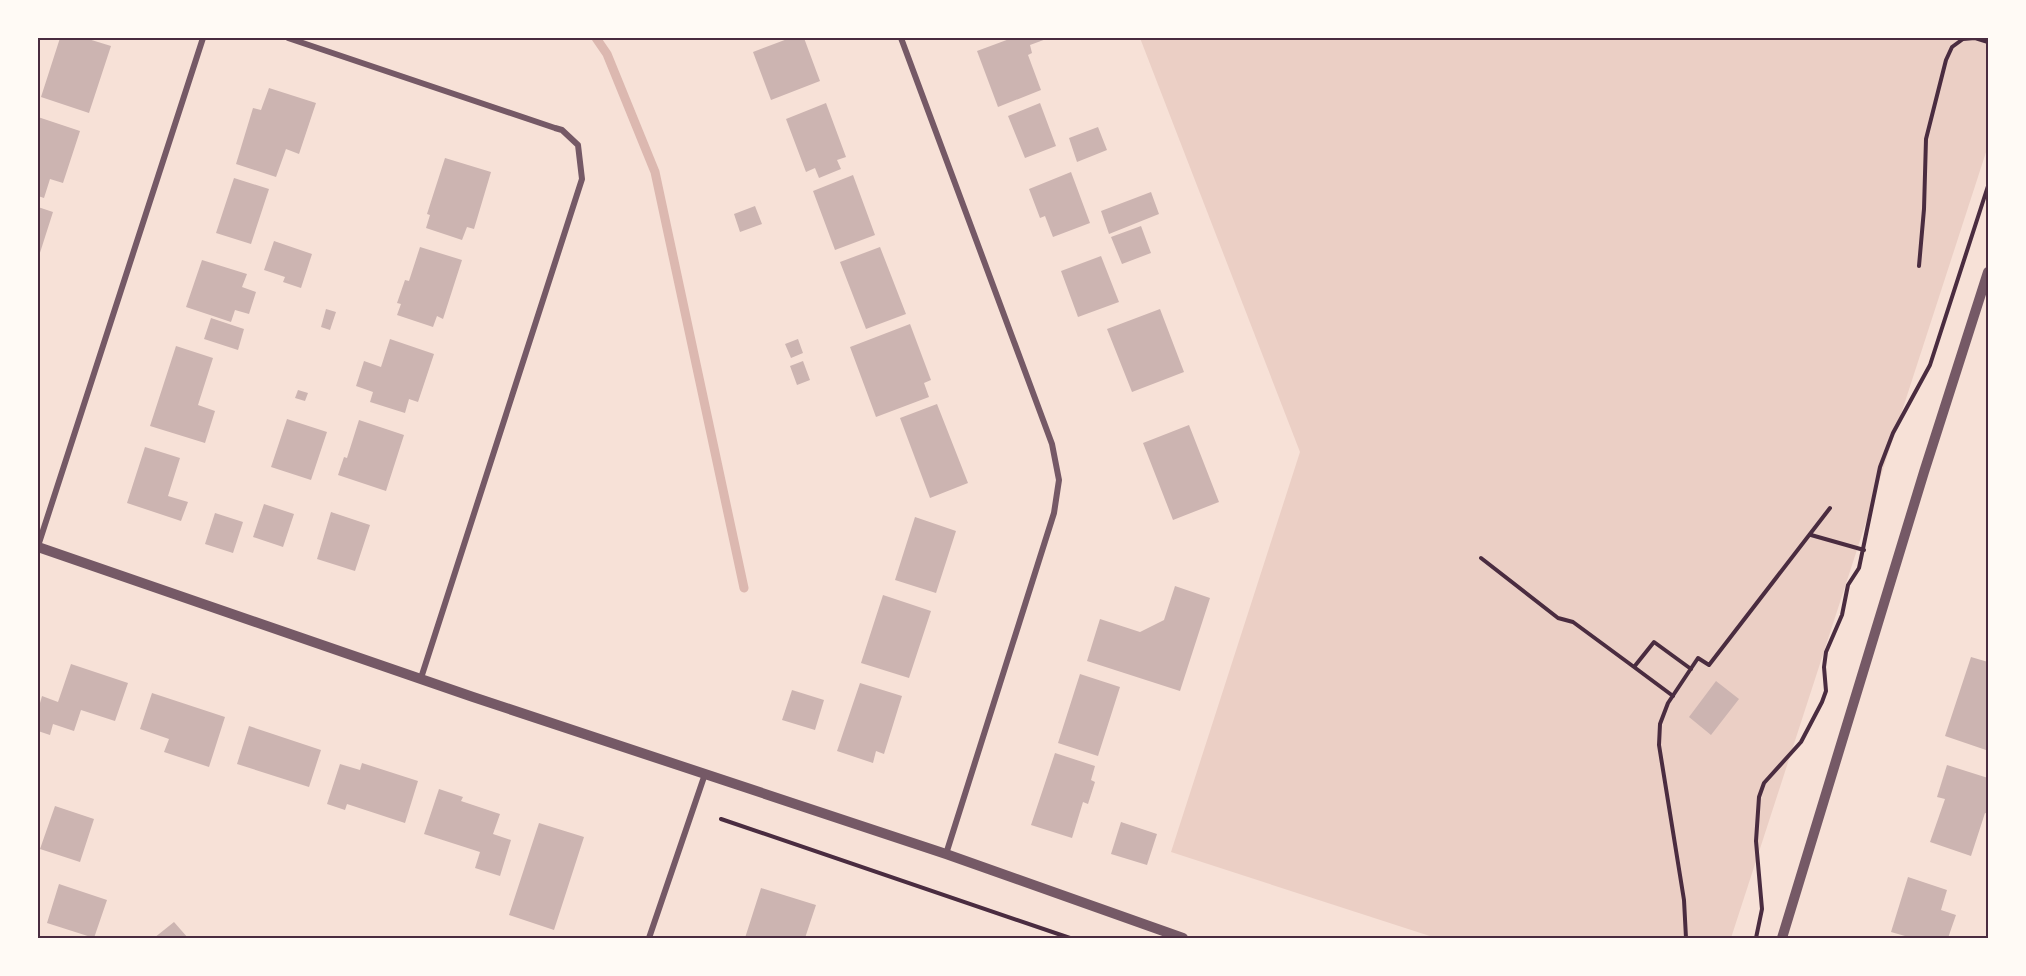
<svg xmlns="http://www.w3.org/2000/svg" width="2026" height="976" font-family="Raleway,sans-serif">
	<style>
		.green { fill: #ebcfc5 }
		.lines { fill: none; stroke-linecap: round; stroke-linejoin: round }
		.stream { stroke: #dcb8b0; stroke-width: 9 }
		.building { fill: #ccb4b1 }
		.path { stroke: #4a2c40; stroke-width: 4 }
		.minor { stroke: #755966; stroke-width: 6 }
		.tertiary { stroke: #755966; stroke-width: 10 }
		.neatline { fill: none; stroke: #4a2c40; stroke-width: 2 }
	</style>
	<rect width="100%" height="100%" fill="#f7e1d7"/>
	<path class="green" d="M1140 38H1988V146L1731 938H1436L1171 852 1300 452Z"/>
	<g class="lines">
		<path class="stream" d="M596 38 607 54 655 172 744 588"/>
	</g>
	<path class="building" d="M60 38H85L111 46 89 113 41 97Z
		M790 38H804L820 81 771 100 753 52Z
		M1012 38H1049L1030 45 1032 53 1028 55 1041 90 998 107 977 51Z
		M269 88 316 103 299 154 286 149 276 177 236 164 253 108 261 110Z
		M826 103 846 157 837 160 841 169 819 178 815 168 806 172 786 119Z
		M1040 103 1056 146 1025 158 1008 116Z
		M38 117 80 131 63 183 50 179 44 198 38 196Z
		M1098 127 1107 150 1077 162 1069 138Z
		M445 158 491 172 474 229 467 227 462 240 426 228 430 215 427 214Z
		M1071 172 1090 223 1053 237 1045 216 1040 218 1029 189Z
		M853 175 875 235 835 250 813 191Z
		M234 178 269 189 251 244 216 233Z
		M1151 192 1159 214 1109 234 1101 211Z
		M755 206 762 224 740 232 734 214Z
		M38 207 53 212 38 259Z
		M1141 226 1151 253 1122 264 1111 237Z
		M274 241 312 254 301 288 283 282 285 277 264 270Z
		M420 247 462 260 443 319 437 316 433 327 397 315 401 304 397 303 405 280 409 281Z
		M880 247 906 314 866 329 840 262Z
		M1101 256 1119 302 1078 317 1061 271Z
		M202 260 247 274 242 287 256 292 249 314 235 310 231 322 186 307Z
		M326 309 336 312 330 330 321 327Z
		M1160 309 1184 372 1132 392 1107 329Z
		M211 318 244 329 238 350 204 339Z
		M910 324 931 380 924 383 929 397 876 417 850 347Z
		M390 339 434 354 418 402 409 399 405 413 370 402 373 392 356 386 364 361 381 367Z
		M798 339 803 353 791 358 785 344Z
		M176 346 213 358 198 405 215 411 205 443 150 426Z
		M803 361 810 380 797 385 790 366Z
		M298 390 308 393 305 401 295 398Z
		M937 404 968 483 930 498 900 418Z
		M287 419 327 432 311 480 271 467Z
		M359 420 404 435 386 491 338 475 344 457 347 458Z
		M1189 425 1219 502 1173 520 1143 443Z
		M145 447 180 458 168 496 188 502 181 521 127 503Z
		M264 504 294 514 283 547 253 537Z
		M331 512 370 525 355 571 317 559Z
		M215 513 243 522 233 553 205 544Z
		M915 517 956 531 936 593 895 580Z
		M1175 586 1210 598 1180 691 1087 661 1100 619 1140 632 1164 620Z
		M883 595 931 611 909 678 861 663Z
		M1971 657 1988 662V741L1986 750 1945 736Z
		M71 664 128 683 115 721 81 710 74 731 53 724 50 735 38 731V710L42 696 58 702Z
		M1080 674 1120 687 1098 756 1058 743Z
		M1716 681 1739 699 1711 735 1689 717Z
		M860 683 902 696 884 754 876 751 873 763 837 751Z
		M792 690 824 700 815 730 782 720Z
		M152 693 225 717 209 767 164 752 169 739 140 729Z
		M249 726 321 750 309 787 237 764Z
		M1055 753 1095 766 1091 780 1095 782 1088 804 1083 802 1072 838 1031 825Z
		M362 763 418 781 405 823 347 804 345 810 327 804 340 764 360 770Z
		M1947 765 1988 778V814L1985 813 1971 856 1930 842 1945 799 1937 797Z
		M439 789 463 797 461 801 500 814 493 834 511 840 500 876 475 868 480 852 424 834Z
		M55 806 94 819 80 862 40 849Z
		M1121 822 1157 834 1147 865 1111 854Z
		M539 823 584 837 554 930 509 915Z
		M1908 877 1947 890 1941 910 1956 915 1948 938H1912L1891 932Z
		M59 884 107 900 94 938 47 923Z
		M761 888 816 905 805 938H745Z
		M174 922 188 938H154Z"/>
	<g class="lines">
		<path class="path" d="M1919 266 1924 209 1926 139 1946 60 1952 47 1963 39 1975 38 1988 42
			M1811 535 1864 550
			M1481 558 1558 618 1573 622 1634 667 1654 642 1691 669
			M1634 667 1673 696
			M721 819 1070 938
			M1686 938 1684 900 1659 745 1660 724 1668 703 1698 658 1709 665 1830 508
			M1756 938 1762 909 1756 841 1759 797 1764 783 1801 742 1822 702 1826 691 1824 667 1826 652 1842 615 1848 585 1859 568 1880 467 1893 433 1930 365 1988 186"/>
		<path class="minor" d="M288 38 555 128 562 130 578 145 582 179 421 678
			M901 38 1052 444 1059 480 1054 513 946 854
			M38 546 203 38
			M649 938 705 774"/>
		<path class="tertiary" d="M38 547 473 697 946 854 1183 938
			M1782 938 1924 472 1988 272"/>
	</g>
	<rect width="2026" height="976" fill="none" stroke="#fffaf5" stroke-width="78"/>
	<rect x="39" y="39" width="1948" height="898" class="neatline"/>
</svg>
